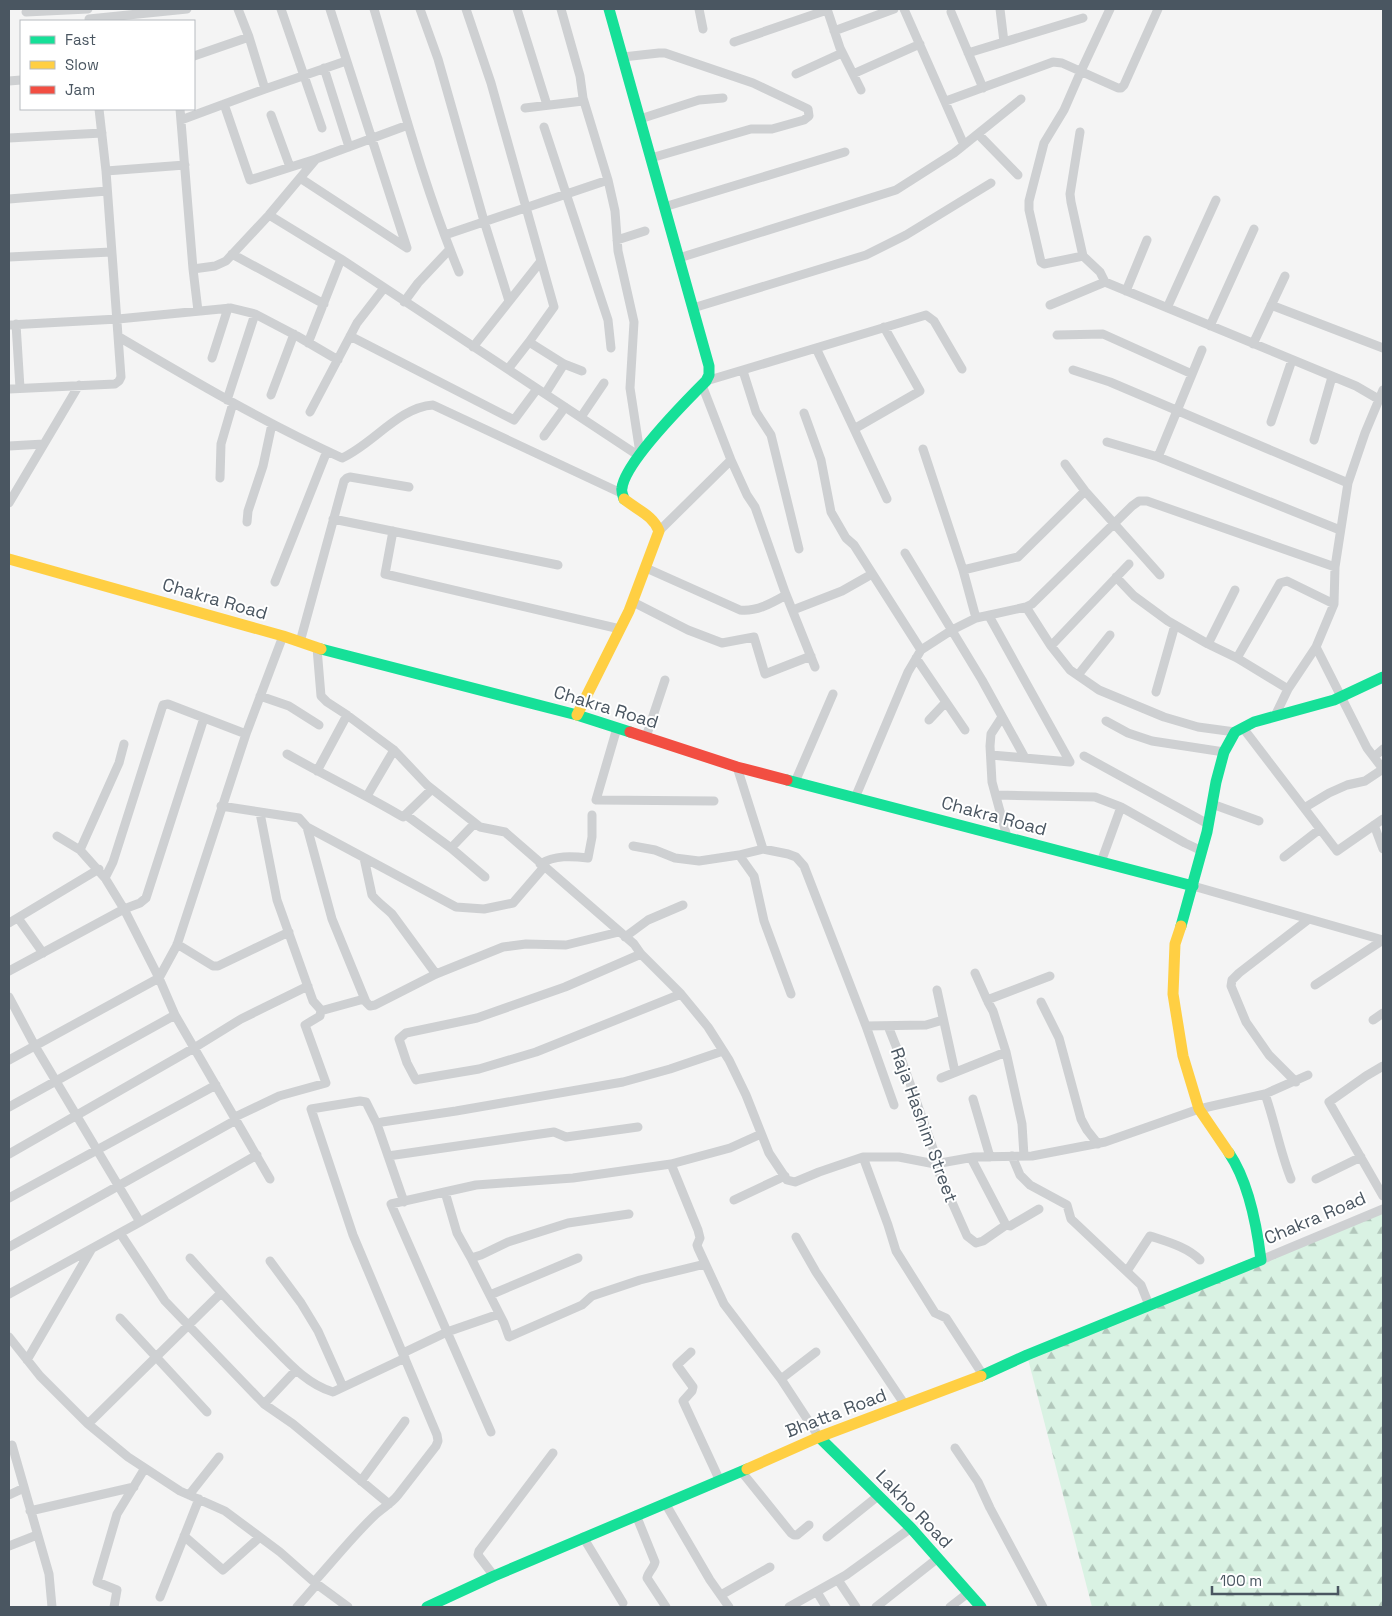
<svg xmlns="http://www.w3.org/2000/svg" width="1392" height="1616" font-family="'Space Grotesk',sans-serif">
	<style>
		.forest { fill: url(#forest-firs) }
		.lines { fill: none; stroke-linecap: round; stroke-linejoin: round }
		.street { stroke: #ced0d2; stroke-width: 9 }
		.fast { stroke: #16e098; stroke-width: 11 }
		.slow { stroke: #ffcf43; stroke-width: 11 }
		.jam { stroke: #f24e42; stroke-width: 11 }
		.labels { text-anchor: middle; stroke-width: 4; stroke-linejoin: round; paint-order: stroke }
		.street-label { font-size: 18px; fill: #4a5661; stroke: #fff }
	</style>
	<defs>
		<pattern id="forest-firs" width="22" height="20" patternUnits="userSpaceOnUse" patternTransform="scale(1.25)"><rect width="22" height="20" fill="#d9f2e3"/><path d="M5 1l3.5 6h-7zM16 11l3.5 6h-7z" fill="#b2c7bb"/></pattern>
	</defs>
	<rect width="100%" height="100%" fill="#f4f4f4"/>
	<path class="forest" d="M1383 1208V1607H1092L1027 1355Z"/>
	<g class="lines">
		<path class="street" d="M281 9 322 128
			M330 9 407 248
			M374 9C400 96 424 187 459 272
			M420 9 438 59 484 221 509 301
			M466 9 491 83 554 307 529 342 508 369
			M517 9 547 105
			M699 9 703 29
			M827 9 840 48 861 90
			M904 9 964 145
			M1000 9 1004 42
			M26 12 88 9
			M951 12 983 88
			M89 19 187 9
			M834 31 894 9
			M734 42 827 10
			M968 53 1083 18
			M194 56 249 37
			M623 57 659 53H665L753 83 808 109 809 116 804 120 772 129H751L651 158
			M324 68 349 147
			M796 74 842 53
			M853 74 920 44
			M9 81 21 80
			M265 89 346 61
			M946 101 1053 62 1062 63 1118 88H1121L1124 85 1158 9
			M224 104 250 180 316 159
			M525 108 583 101
			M180 109 193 269 198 311
			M271 115 290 167
			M640 119 699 100 723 98
			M181 120 265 89 249 37 238 9
			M544 127 608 320 611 348
			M1080 132 1070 194 1071 202 1083 256 1100 272 1105 282
			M978 134 1018 175
			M9 138 102 133
			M106 171 185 165
			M300 178 407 248
			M9 199 107 191
			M664 207 845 152
			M269 215 341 259 633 452 640 453 630 388 634 322 618 251 615 211 608 180 583 98 580 76 561 9
			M445 235 608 180
			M617 240 645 231
			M232 254 324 304
			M1083 256 1044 264 1041 262 1029 210V201L1044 143 1064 110 1081 71 1110 9
			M9 257 111 252
			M679 258 896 190 954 153 1021 99
			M193 269 215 266 226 261 269 215 316 159 408 125
			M1126 291 1147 240
			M404 302 418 283 450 249
			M1050 305 1105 282 1356 386 1380 400 1383 397
			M1271 305 1383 348
			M693 308 866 255 906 235 991 183
			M1167 308 1216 200
			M16 324 20 388
			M9 325 118 319 231 308 255 314 297 336 338 360
			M1210 326 1254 229
			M1057 335 1103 334 1192 374
			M350 336 514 420 537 389
			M119 337C192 380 265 423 342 458 372 445 399 407 433 405L621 493
			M529 342 564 364 582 371
			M308 343 341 259
			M1253 344 1285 276
			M473 347 541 261
			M816 348 887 499
			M212 358 228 308
			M1073 370 1110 382 1348 483
			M743 371 756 412 771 435 799 549
			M706 381 926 315 934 321 962 369
			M9 389 115 384 119 381 121 377 106 171 99 109
			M545 394 564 364
			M271 395 294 334
			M227 400 255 314
			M310 412 357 323 384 288
			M804 413 821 460 831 512 846 538 854 545 921 650
			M581 417 604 383
			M1271 422 1292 360
			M854 429 920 391 884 327
			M544 436 565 407
			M1314 440 1332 377
			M1107 442 1158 457 1340 530
			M9 446 44 444
			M923 449 963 570 976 618
			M1158 457 1202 350
			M731 460 747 495 755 507 785 592 815 667
			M1065 464 1085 491 1160 575
			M220 478 221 444 233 403
			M9 503 79 385
			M333 519 558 565
			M247 522 248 511 263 466 272 424
			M393 531 385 574 620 629
			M659 531 731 460 702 385
			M905 553 982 680 1025 758
			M646 568 740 610C756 612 772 603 786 595
			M963 570 1018 557 1085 491
			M1116 577 1134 596 1168 621 1208 644 1237 658 1288 689
			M275 582 327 451
			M633 602 688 630 722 643 754 637 765 674 811 656
			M1026 607 1051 646 1070 670 1099 690 1164 717 1198 727 1235 732
			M793 610 842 591 872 574
			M989 616 1070 762
			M300 642 344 481 347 478 350 477 409 487
			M1208 644 1235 590
			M1051 646 1129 564
			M1316 647 1367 748 1383 769
			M317 648 321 696 327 702 347 715 394 750 427 785 480 827 505 832 634 944 641 954 681 994 708 1027 729 1060 746 1095 769 1153 787 1180 795 1182 819 1172 863 1157H899L935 1164 974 1157 1032 1156 1105 1142 1199 1109 1265 1094 1308 1075
			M916 658 965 730
			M1237 658 1280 583 1287 581 1334 604
			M1078 675 1110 635
			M1156 692 1175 625
			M260 696 289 706 319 725
			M1275 716 1288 689 1316 647 1334 604 1335 567 1348 483 1365 433 1383 390
			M1002 717 991 734 990 746 992 782 1007 837
			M929 720 946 702
			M1106 721 1128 733 1152 741 1224 752
			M617 728 596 800 714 801
			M1243 728 1337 851 1383 819
			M646 737 665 680
			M287 754C325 776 365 794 403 817L432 789
			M991 755 1070 762
			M1084 756 1208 824
			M1374 757 1383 749
			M737 767 763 849
			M317 771 347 715
			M795 782 833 694
			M996 795 1095 797 1121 807 1185 843 1202 851
			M367 796 394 750
			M855 798 908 672 921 650 952 630 976 618 1026 607 1032 604 1132 506 1139 501H1147L1335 567
			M1212 804 1259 821
			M221 806 299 818 307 827 456 907 484 909 513 903 544 867
			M1304 808 1329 793 1347 785 1365 781 1383 769
			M260 813 277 900 313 1001 321 1010H324L364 999
			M406 815 451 848 475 823
			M1374 825 1383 849
			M307 827 332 919 366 1002 370 1006 375 1005 436 974 503 947 526 944 566 945 619 932
			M57 836 80 850 105 878 124 909 159 978 175 1015 270 1179
			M633 846 655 850 675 858 699 861 739 855 763 849 788 854 796 857 804 866 866 1026 894 1105
			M451 848 485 877
			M80 850 119 763 124 744
			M739 855 754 876 764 921 791 994
			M1284 857 1320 829
			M364 858 372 895C377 902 386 908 392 914L436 974
			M1101 862 1121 807
			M540 864C555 855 572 856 588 858L592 837V815
			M105 878 113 862 163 705 168 704 246 734
			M1193 886 1383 940
			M18 918 43 953
			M9 923 99 869
			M625 937 648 920 683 905
			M177 944 213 966H218L289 932
			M641 954 565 987 477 1018 406 1033 399 1039 407 1063 416 1080 420 1079 479 1069 536 1052 681 994
			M9 971 124 909 140 903 146 898 204 718
			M975 973 988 1002 993 1011 1006 1052 1022 1124 1024 1156
			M1315 985 1383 940
			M937 990 955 1072
			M9 997 35 1046 140 1222
			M987 1000 1050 976
			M1041 1002 1059 1038 1081 1119 1087 1130 1098 1144
			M1373 1020 1383 1013
			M866 1026 926 1025 943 1020
			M888 1026 902 1061 935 1154V1164L967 1236 976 1243 983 1241 1006 1225 1010 1226 1039 1209
			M9 1060 159 978 177 945 246 734 283 636
			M1383 1066 1366 1076 1329 1102 1383 1196
			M941 1078 1006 1052
			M1296 1082 1269 1055 1246 1022 1231 986 1232 980 1239 973 1309 919
			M1265 1094C1275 1122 1280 1152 1291 1179
			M973 1099 990 1157
			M9 1107 175 1015
			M235 1117 279 1096 326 1083 305 1025 320 1016 321 1010
			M9 1154 194 1048 241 1019 308 986
			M388 1156 554 1132 566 1137 638 1127
			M1012 1156 1020 1175 1030 1185 1067 1205 1071 1219 1141 1285 1149 1305
			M863 1157 888 1225 896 1251 935 1313 946 1318 983 1375
			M971 1158 1006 1225
			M671 1164 698 1230 700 1238 697 1245 698 1248 724 1304 781 1379 819 1437
			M1316 1179 1361 1157
			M445 1192 457 1233 471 1258
			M9 1198 216 1085
			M734 1200 785 1176
			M404 1202 377 1124 382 1122 456 1111 623 1082 670 1069 723 1051
			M629 1214 568 1223 508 1242 481 1255 471 1258 504 1323 509 1337 582 1305 592 1296 640 1280 705 1264
			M120 1233 165 1301 264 1404 293 1424 389 1504
			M796 1237 816 1272 905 1405
			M9 1247 236 1120
			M190 1258C213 1284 237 1310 261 1335 283 1356 303 1383 333 1392L405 1358
			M1261 1260 1383 1209
			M270 1261 301 1303 318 1331 343 1387
			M1127 1271 1150 1236C1168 1242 1187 1247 1200 1260
			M9 1294 140 1222 257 1155
			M490 1295 578 1258
			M120 1318 207 1412
			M9 1337 40 1376 88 1424 128 1457 180 1491 225 1511 280 1552 314 1582 348 1607
			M691 1352 677 1365 693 1387 692 1391 683 1401 720 1481
			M403 1353 447 1332 499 1314
			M27 1360 91 1250
			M781 1379 816 1352
			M264 1404 296 1370
			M88 1424 221 1293
			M491 1432 391 1204 476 1185 573 1178 671 1164 730 1148 761 1134
			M12 1445 49 1574 52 1607
			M955 1448 978 1482 990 1508 1043 1607
			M741 1471 791 1533 794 1535H797L809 1525
			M361 1481 405 1421
			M9 1495 24 1488
			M189 1495 219 1457
			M665 1503 710 1580 729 1607
			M30 1511 134 1487
			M636 1515 655 1562C654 1568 648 1572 647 1578L666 1607
			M184 1536 223 1570 260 1537
			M583 1537 623 1603
			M827 1537 878 1496
			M9 1546 37 1535
			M494 1576 478 1555 479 1551 553 1453
			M838 1580 856 1607
			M314 1582C334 1560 353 1536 374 1516 382 1508 391 1504 398 1495L436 1446 438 1441 437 1435 353 1235 311 1109 360 1101 366 1102 377 1124
			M817 1592 826 1607
			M721 1595 770 1567
			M160 1597 199 1499
			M114 1607 117 1590 97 1582 117 1514 145 1468
			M297 1607 317 1584
			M789 1607 846 1575 911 1528
			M876 1607 938 1558
			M950 1607 968 1593"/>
		<path class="fast" d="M609 9 709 366V375L706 381C686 401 625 462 622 488 621 491 623 496 624 499
			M321 649 577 715 630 732
			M787 780 1193 886
			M1181 926 1207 832 1216 782 1224 752 1235 732 1254 722 1334 700 1383 677
			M981 1376 1027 1355 1261 1260C1257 1227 1248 1181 1229 1153
			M819 1437 911 1528 981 1607
			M427 1607 494 1576 747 1469"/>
		<path class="slow" d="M9 559 283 636 321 649
			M577 715 629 611 659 531C653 515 637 510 624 499
			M1181 926 1175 944 1173 994 1183 1056 1199 1109 1229 1153
			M747 1469 819 1437 981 1376"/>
		<path class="jam" d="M630 732 737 767 787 780"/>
	</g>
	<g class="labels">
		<g class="street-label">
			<text transform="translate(215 599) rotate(16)" y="6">Chakra Road</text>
			<text transform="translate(606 707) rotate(17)" y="6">Chakra Road</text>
			<text transform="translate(994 816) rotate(15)" y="6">Chakra Road</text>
			<text transform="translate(924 1125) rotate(70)" y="6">Raja Hashim Street</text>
			<text transform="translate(1315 1218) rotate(-23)" y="6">Chakra Road</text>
			<text transform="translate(836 1413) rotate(-21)" y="6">Bhatta Road</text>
			<text transform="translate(914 1509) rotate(46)" y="6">Lakho Road</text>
		</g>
	</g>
	<rect width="1392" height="1616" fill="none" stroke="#4a5661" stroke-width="20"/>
	<rect x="20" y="20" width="175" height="90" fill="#ffffff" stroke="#b7bbc0"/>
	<rect x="30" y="36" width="25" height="8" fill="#16e098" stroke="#b7bbc0"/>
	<text x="65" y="45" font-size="15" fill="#4a5661">Fast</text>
	<rect x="30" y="61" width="25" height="8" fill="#ffcf43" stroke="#b7bbc0"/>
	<text x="65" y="70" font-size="15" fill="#4a5661">Slow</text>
	<rect x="30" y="86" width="25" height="8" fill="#f24e42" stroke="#b7bbc0"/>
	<text x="65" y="95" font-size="15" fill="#4a5661">Jam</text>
	<path d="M1212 1586v8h126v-8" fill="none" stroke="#4a5661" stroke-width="2.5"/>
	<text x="1220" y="1586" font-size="15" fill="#4a5661" stroke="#ffffff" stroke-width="4" paint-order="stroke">100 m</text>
</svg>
